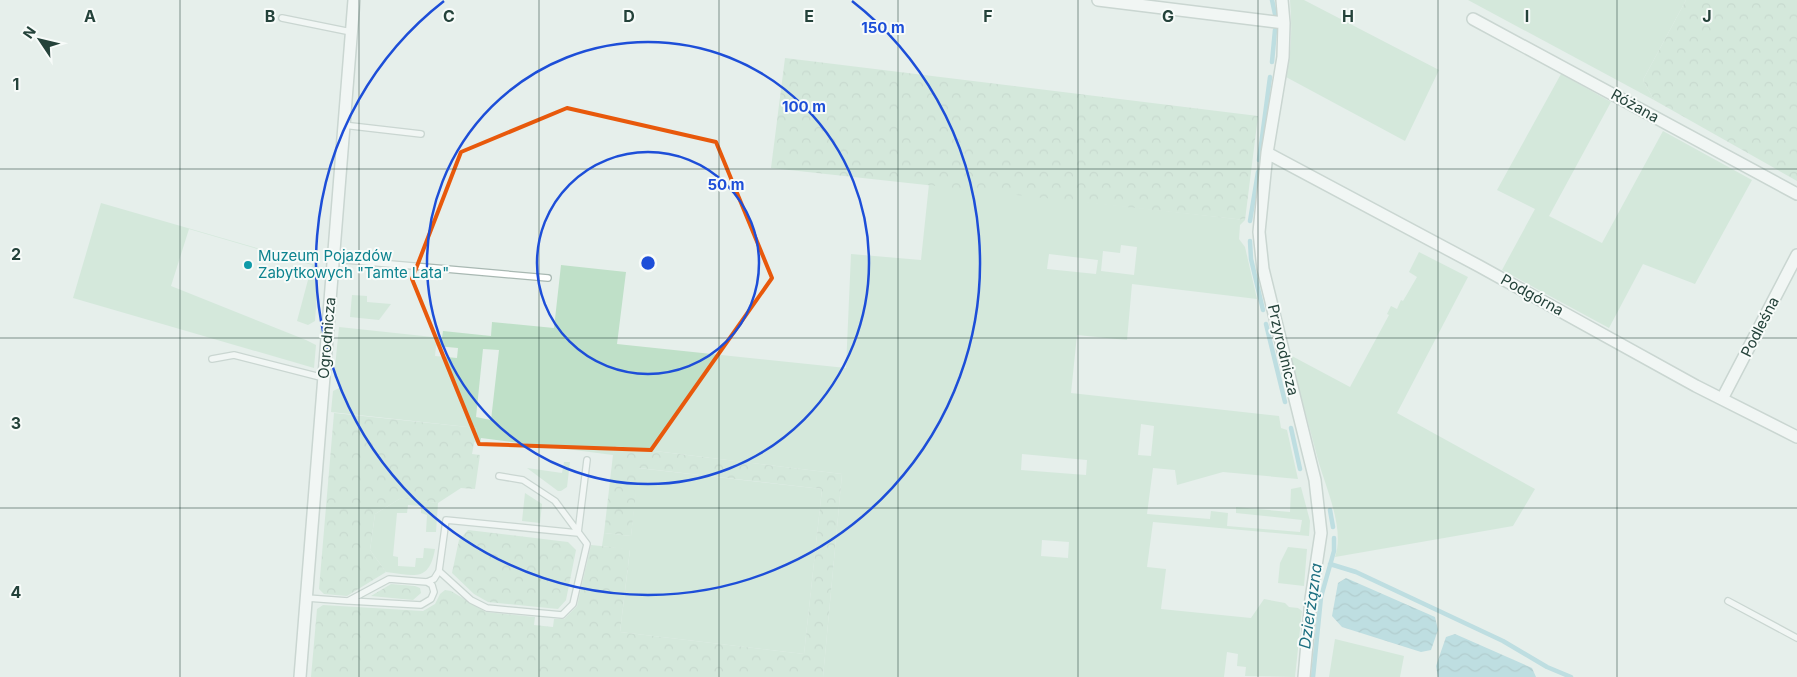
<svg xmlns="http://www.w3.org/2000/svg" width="1797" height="677" font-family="Inter,sans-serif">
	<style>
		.green { fill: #bfe0c8; fill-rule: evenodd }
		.forest { fill: url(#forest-crowns) }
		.water { fill: url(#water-waves) }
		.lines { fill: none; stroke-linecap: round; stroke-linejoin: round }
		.stream { stroke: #8ec9d4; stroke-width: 4.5 }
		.lane-casing { stroke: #a8b8b2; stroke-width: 8 }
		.street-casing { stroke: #a8b8b2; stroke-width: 14 }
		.lane { stroke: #fff; stroke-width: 5.5 }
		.street { stroke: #fff; stroke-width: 11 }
		.marked { fill: none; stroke: #e8590c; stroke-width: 4; stroke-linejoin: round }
		.grid { fill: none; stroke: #24423a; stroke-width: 1; stroke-opacity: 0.55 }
		.ring { fill: none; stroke: #1d4ed8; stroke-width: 2.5 }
		.culture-dot { fill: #0f9aa8; stroke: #f7fbf9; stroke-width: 2 }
		.labels { text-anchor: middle; stroke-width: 4; stroke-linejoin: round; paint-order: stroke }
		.street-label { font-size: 15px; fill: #24423a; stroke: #f7fbf9 }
		.culture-label { font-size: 15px; fill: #0d838f; stroke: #f7fbf9; text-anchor: start }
		.water-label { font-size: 16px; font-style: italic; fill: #1c6f80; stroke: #f7fbf9 }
		.grid-label { font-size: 16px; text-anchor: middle; font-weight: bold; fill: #24423a; stroke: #f7fbf9; stroke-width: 4; stroke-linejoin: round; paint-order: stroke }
		.centre { fill: #1d4ed8; stroke: #f7fbf9; stroke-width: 2.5 }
		.ring-label { font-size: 15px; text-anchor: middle; font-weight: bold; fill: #1d4ed8; stroke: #f7fbf9; stroke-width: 4; stroke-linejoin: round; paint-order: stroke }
	</style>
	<defs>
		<pattern id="forest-crowns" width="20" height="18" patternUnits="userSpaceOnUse" patternTransform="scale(1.25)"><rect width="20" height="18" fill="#bfe0c8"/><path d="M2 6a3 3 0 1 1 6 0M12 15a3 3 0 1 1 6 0" fill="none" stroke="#a4c1ad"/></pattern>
		<pattern id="water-waves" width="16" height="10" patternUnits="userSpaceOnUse" patternTransform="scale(1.25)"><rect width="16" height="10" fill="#8ec9d4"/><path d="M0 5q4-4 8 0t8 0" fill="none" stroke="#74a5ad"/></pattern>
	</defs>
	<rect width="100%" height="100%" fill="#e6efeb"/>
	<path class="green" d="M1290 0H1304L1439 70 1405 141 1286 77C1292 51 1292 26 1290 0Z
		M1468 0H1686L1643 80 1654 100Z
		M1561 74 1611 102 1549 216 1602 243 1663 131 1752 180 1695 284 1643 264 1609 328 1502 270 1535 209 1497 190Z
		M929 184 1245 220 1240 225 1239 239 1245 247 1257 299 1132 284 1127 340 1077 335 1071 393 1279 416 1281 428 1287 430 1298 479 1223 472 1177 485 1175 470 1153 468 1147 514 1210 519 1211 511 1228 513 1227 526 1300 532 1302 520 1236 513V507L1290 512 1291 489 1301 487 1310 521 1309 536 1153 522 1147 567 1166 569 1161 609 1251 618 1264 599 1285 603 1289 607 1298 608 1302 611 1295 677 1245 676 1246 667 1237 666 1238 654 1227 652 1224 677H823L842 474 615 446 613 455 481 438 480 443 474 442 477 428 331 412 333 391 339 388V380L334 377 339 327 442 338 443 331 491 336 492 322 554 328 561 265 626 272 617 344 846 368 851 254 921 260ZM1121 245 1137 247 1134 275 1101 271 1103 251 1120 253ZM1049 254 1098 260 1096 274 1047 269ZM436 346 458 348 457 358 435 356ZM483 349 499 350 491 420 476 417ZM1141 424 1154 426 1151 456 1138 455ZM1022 454 1087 460 1086 475 1021 470ZM1042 540 1069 542 1068 558 1041 556Z
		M101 203 319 266 315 321 308 325 297 321 312 265 189 229 171 286 306 340 316 345 314 368 73 298Z
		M1419 252 1468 277 1397 413 1535 489 1513 526 1335 557C1345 529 1326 488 1318 460 1309 425 1299 390 1290 355L1350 387 1389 315 1387 314 1391 306 1397 309 1401 300 1403 301 1417 277 1409 272Z
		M352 295 367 296V302L391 304 379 320 350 317Z
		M564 462H570L567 487 561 491H558L527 468 562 473Z
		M638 468 822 489 804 654 620 632 630 550 602 546 604 533 631 536Z
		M525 493 542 504 540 523 522 521Z
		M401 498 438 503 436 532H426L427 515 421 513V506L408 505 407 513H397L393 556 398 557V566L415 567 416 558H423L424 548 435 549C429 583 414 575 386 572L370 550 375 514Z
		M1288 547 1307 549 1304 586 1278 583 1280 563Z
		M1335 639 1404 656 1400 677H1329Z"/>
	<path class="forest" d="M1686 0H1797V181L1654 100 1643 80Z
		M785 58 1258 116 1245 220 771 168Z
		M334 413 477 428 472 454 480 455 475 489 461 488 438 503 401 498 375 514 370 550 386 572 347 596 324 594 319 589Z
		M614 446 842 474 823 677H311L317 609 323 605 423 611 435 604 440 594 445 590 451 591 486 612 535 617 534 625 553 627 554 619H564L577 606 591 545 630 549 620 632 804 654 822 489 639 468 631 536 604 533Z
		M468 530 568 542 576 550 566 600 558 609 488 602 474 594 452 573 459 540Z
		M391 584 415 586 420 588 421 593 413 600 371 596Z"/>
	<path class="water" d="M1346 578 1435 617 1438 630 1431 650 1421 652 1342 627 1332 616 1338 583Z
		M1455 634 1532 668 1536 677H1438L1436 666 1446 637Z"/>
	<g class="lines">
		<path class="stream" d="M1272 0 1275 14
			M1272 62 1275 30
			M1259 160 1270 77
			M1250 221 1258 172
			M1250 241 1251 259 1263 310
			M1266 324 1285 402
			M1291 428 1300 469
			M1330 510 1333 527
			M1330 564 1356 572 1503 641 1547 667 1571 677
			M1313 677 1321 597 1334 551V538"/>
		<defs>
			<path id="lane" d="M282 18 351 32
				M343 125 421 134
				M334 259 548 278
				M212 359 234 355 324 378
				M439 571 471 600 487 608 562 615 573 604 587 544 555 501 523 480 499 476
				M307 598 348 601 389 579 427 582 434 579 439 571 446 520 578 533 587 460
				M350 601 421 605 431 599 434 592 432 585 427 582
				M1728 601 1797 638"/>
			<path id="street" d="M1098 0 1284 23
				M1282 0 1284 23 1283 57 1267 153 1259 232 1263 269 1315 480 1321 533 1311 599 1304 677
				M1473 19 1797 194
				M1267 153 1479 266 1696 386 1797 437
				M1722 399 1797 255
				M300 677 354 0"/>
		</defs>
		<use href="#lane" class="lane-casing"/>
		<use href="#street" class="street-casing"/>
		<use href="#lane" class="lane"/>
		<use href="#street" class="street"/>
	</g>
	<path d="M0 0H1797V677H0ZM567 108 716 142 772 278 651 450 479 444 412 279 461 152Z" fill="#e6efeb" fill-opacity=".55" fill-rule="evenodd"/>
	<path class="marked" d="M567 108 716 142 772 278 651 450 479 444 412 279 461 152Z"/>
	<path class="grid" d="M180 0V677M359 0V677M539 0V677M719 0V677M898 0V677M1078 0V677M1258 0V677M1438 0V677M1617 0V677M0 169H1797M0 338H1797M0 508H1797"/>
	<g class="ring">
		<circle cx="648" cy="263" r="111"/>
		<circle cx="648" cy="263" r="221"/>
		<path d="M852 1A332 332 0 1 1 444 1"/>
	</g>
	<circle class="culture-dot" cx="248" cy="265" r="5"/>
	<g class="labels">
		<g class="street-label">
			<text transform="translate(1635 106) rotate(29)" y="5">Różana</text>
			<text transform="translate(1532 295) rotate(29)" y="5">Podgórna</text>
			<text transform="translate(1760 327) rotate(-63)" y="5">Podleśna</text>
			<text transform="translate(327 338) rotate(-85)" y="5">Ogrodnicza</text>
			<text transform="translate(1283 350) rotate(77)" y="5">Przyrodnicza</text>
		</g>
		<g class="culture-label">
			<text x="258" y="261">Muzeum Pojazdów<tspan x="258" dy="17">Zabytkowych "Tamte Lata"</tspan></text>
		</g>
		<g class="water-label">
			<text transform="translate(1310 606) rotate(-82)" y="6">Dzierżązna</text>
		</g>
	</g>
	<g class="grid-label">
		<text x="90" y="22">A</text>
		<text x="270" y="22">B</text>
		<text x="449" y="22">C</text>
		<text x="629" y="22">D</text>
		<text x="809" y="22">E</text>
		<text x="988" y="22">F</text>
		<text x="1168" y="22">G</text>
		<text x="1348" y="22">H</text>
		<text x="1527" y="22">I</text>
		<text x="1707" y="22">J</text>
		<text x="16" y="90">1</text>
		<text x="16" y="260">2</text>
		<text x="16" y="429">3</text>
		<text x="16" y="598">4</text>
	</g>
	<circle cx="648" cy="263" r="8" class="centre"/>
	<g class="ring-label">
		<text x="883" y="33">150 m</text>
		<text x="804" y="112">100 m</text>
		<text x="726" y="190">50 m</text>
	</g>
	<g transform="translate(40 40) rotate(305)" stroke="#f7fbf9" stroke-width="4" paint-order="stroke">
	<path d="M0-4L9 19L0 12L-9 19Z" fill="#24423a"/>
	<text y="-8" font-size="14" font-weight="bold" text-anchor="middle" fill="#24423a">N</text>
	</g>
</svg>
